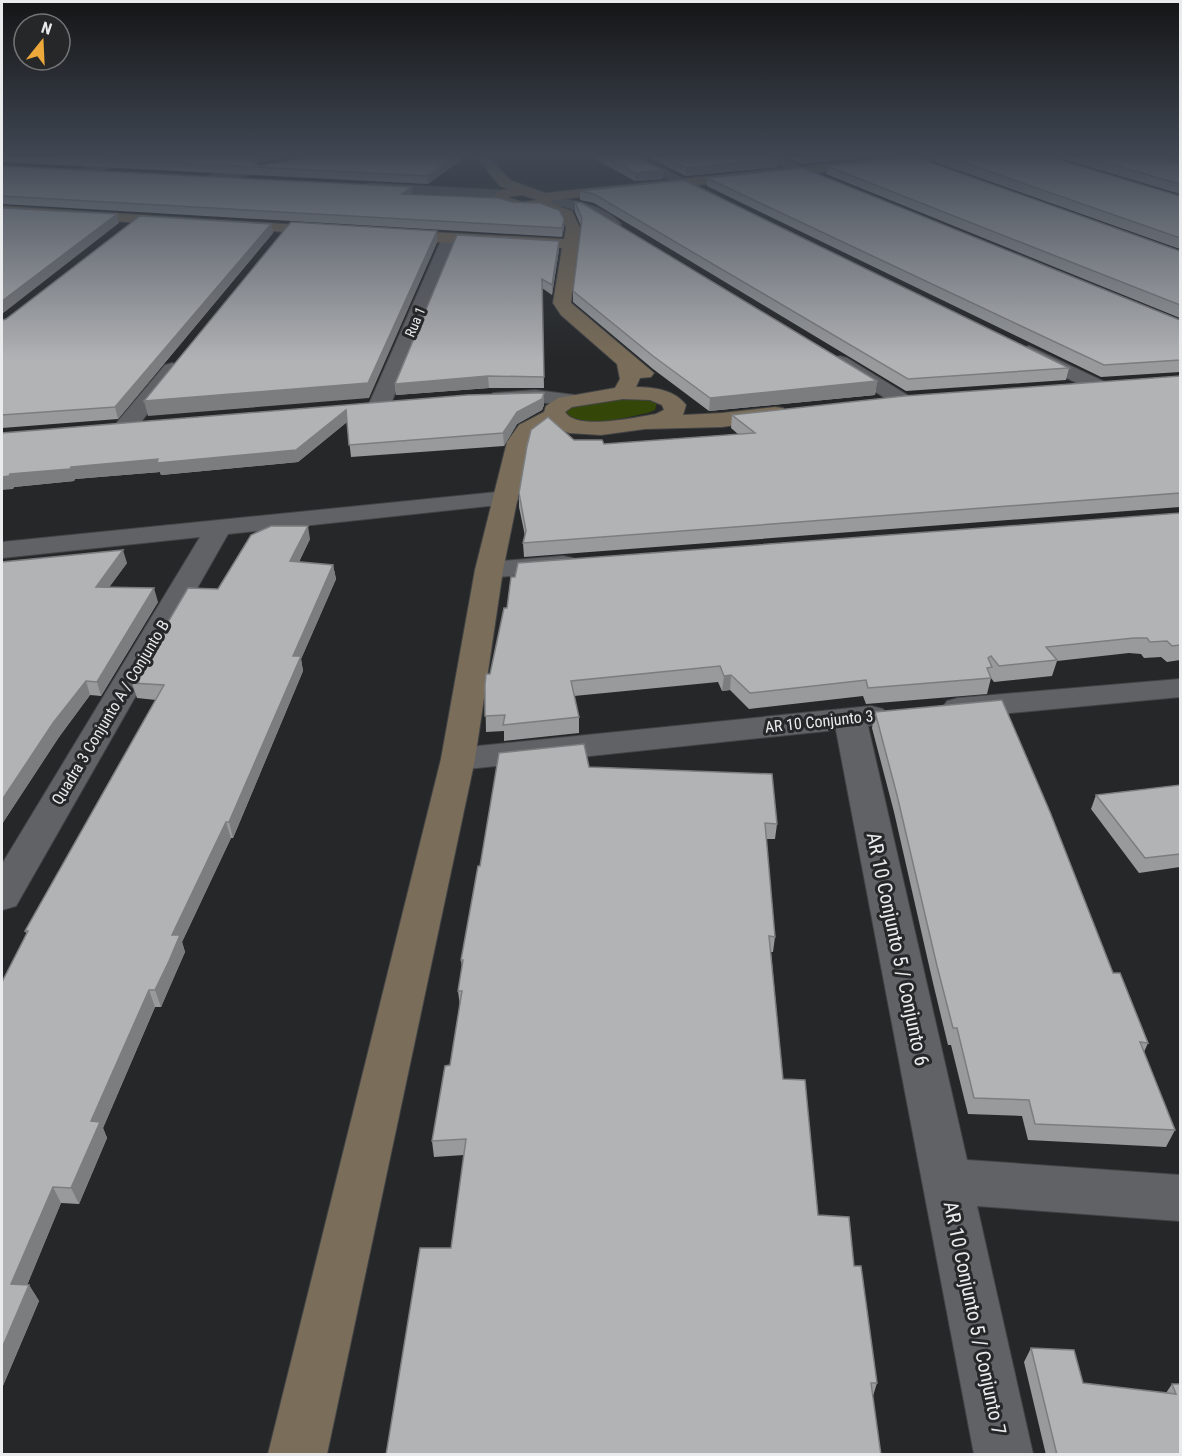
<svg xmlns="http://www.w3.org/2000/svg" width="1182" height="1456" font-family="'Roboto Condensed',sans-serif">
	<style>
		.green { fill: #354609 }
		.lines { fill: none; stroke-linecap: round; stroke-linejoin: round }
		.street-casing { stroke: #434446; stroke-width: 2 }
		.secondary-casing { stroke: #434446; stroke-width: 2 }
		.street { fill: #616265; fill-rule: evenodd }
		.secondary { fill: #7a6d59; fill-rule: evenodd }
		.wall { fill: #989a9c }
		.shaded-wall { fill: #7c7d7f }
		.building { fill: #b1b3b5; stroke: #7c7d7f; stroke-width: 1.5 }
		.labels { text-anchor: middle; stroke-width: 6; stroke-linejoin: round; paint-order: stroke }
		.far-street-label { font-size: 14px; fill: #eaebec; stroke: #252728 }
		.street-label { font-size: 16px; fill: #eaebec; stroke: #252728 }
		.near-street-label { font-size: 20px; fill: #eaebec; stroke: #252728 }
	</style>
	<rect width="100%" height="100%" fill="#252728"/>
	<path class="green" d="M640 395 657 402 655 410 648 413C625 417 583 431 564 413L566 406Z"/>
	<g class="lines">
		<defs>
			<path id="street" d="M123 157H143L81 177 75 173 76 170Z
				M304 157H332L326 161 211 182 205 178 211 174Z
				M625 157H641L723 199 716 203 711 202Z
				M761 157H778L841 185 834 189 829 188Z
				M368 183 501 190 508 194 501 198 363 190 361 187Z
				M546 196C570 199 605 205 621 224L619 227H609L569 208 541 203 539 200Z
				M450 233 458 238 390 406 387 411 379 412 371 411 368 406 442 238Z
				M1029 346 1105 382 1108 386 1105 390 1098 392 1091 390 1022 356 1019 352 1022 348Z
				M840 356 847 358 909 396 913 400 909 404 902 406 895 404 833 366 830 362 833 358Z
				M172 363 179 365 182 369 134 431 126 433 118 431 115 426 118 421 165 365Z
				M535 390 583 396 587 400 583 404C568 408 551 403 536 402 521 402 507 405 493 401L490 397 493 393Z
				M507 491 516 493 519 498 516 503 228 534 16 906 2 910V864L200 537 2 558V542Z
				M563 556 573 558 577 564 573 570 489 578 479 576 475 570 479 564 489 562Z
				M1180 679V697L958 718 947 715 942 708 947 701 958 698Z
				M871 706 883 709 887 716 883 723 868 726 967 1160 1180 1175V1221L977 1206 1033 1454H974L836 730 458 770 446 767 441 759 446 751 458 748Z"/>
			<path id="secondary" d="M476 157H489L510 180 545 193 894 157H938L932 161 553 200 550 203 572 211 580 228 571 303 654 373 651 377 640 378 636 387C654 387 675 390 686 405L683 415 722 413 775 407 783 408 786 413 783 418 775 419 722 427 645 429 601 435 569 433 551 425 535 435 529 442 503 570 475 759 327 1454H268L441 759 475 570 507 442 519 425 544 412 546 406 558 398 615 388 620 379 617 364 561 315 553 303 562 248 393 240 385 235 393 230 564 239 566 228 561 217C554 214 545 209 538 209 521 208 504 212 492 197L500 190 508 189 500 186ZM522 195 537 200 522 202 508 197ZM623 399 650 400 662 405 664 410 656 414C638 417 576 431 565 412L572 407Z
				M2 206 332 227 339 231 332 235 2 214Z"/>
		</defs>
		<use href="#street" class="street-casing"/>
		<use href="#secondary" class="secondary-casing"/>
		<use href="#street" class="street"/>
		<use href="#secondary" class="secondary"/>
	</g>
	<path class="wall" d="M2 157H287L260 162 256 165 259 166 461 160 428 184 2 162Z
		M591 157H637L663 170V179L635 181Z
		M647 157H777L778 167 686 176Z
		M785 157H870L802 164Z
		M936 157H1050L1180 196V249L935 162Z
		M1056 157H1163L1180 164V194Z
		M1168 157H1180V163Z
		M2 166 412 187V195L564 219V228L562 237 2 204Z
		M827 166 1180 251V318L826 174Z
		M707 178 1180 320V372L1101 377 707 186Z
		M684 180 1069 368 1066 380 906 391 594 203 580 200V191Z
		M575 202 877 381 875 395 709 411 653 369 573 302V291L581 226 575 212Z
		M271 224 273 233 118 419 2 428V320Z
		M559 241V250L552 295 542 288 544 388H489L396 395 395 384Z
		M1180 376V507L524 557 523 543 525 536 519 507V493L574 440 604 444 738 434 731 428 732 415Z
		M544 405 542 410 517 424 504 446 351 457 347 422 298 462 161 475 160 472 75 479 74 481 14 487 13 489 2 433Z
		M1180 513V660L1167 662 1161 657 1144 658 1141 654 1129 653 1057 661 1052 676 994 682 991 678 987 694 866 704 863 696 749 709 730 690 722 691 718 682 574 696 579 717V733L504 741V731L486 732 485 685Z
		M310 539 299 562 333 565 336 579 301 659 303 671 233 838H231L182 942 185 952 174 977 161 1007H155L103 1128 107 1138 79 1204 61 1203 27 1285H29L39 1301 2 1388V982L27 935 25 931 156 700 137 698 132 683 218 589Z
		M2 562 127 563 109 587 158 602 101 696 90 695 59 737 2 824Z
		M875 712 1113 973 1148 1043 1144 1052 1175 1130 1166 1147 1028 1140 1022 1116 968 1114 951 1045H948L933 983 894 812 872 728Z
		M589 767 777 824 775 839H766L775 937 773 952H771L783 1079 818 1215 854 1266 877 1383 873 1396 451 1248 464 1155 434 1157 432 1141 450 1065 460 1006 458 991 462 968 461 960 480 866Z
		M1180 785V867L1139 873 1091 809 1096 795Z
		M1031 1348 1083 1383 1166 1393 1172 1384H1180V1455H1046L1024 1362Z"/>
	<path class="shaded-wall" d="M255 157H287L260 162 254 167 251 161Z
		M453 157H461V160L428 184V176Z
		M803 157H870L802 164Z
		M779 158 778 167 686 176V168Z
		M663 170V179L635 181V173Z
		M412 187V196L402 194Z
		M117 214 119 223 2 314V301Z
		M564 219V228L562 237V228Z
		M271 224 273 233 118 419 115 407Z
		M437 231V243L369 398 148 416 144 401Z
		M559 241V250L552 295V285Z
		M488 376 489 388 396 395 395 384Z
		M877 381 875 395 709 411 710 398Z
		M544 393V405L542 410 517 424 504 446 503 433 517 412Z
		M346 410 347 422 298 462 161 475 160 472 75 479 74 481 14 487 13 489 2 490V477L10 474 71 467Z
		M308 526 310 539 292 575 290 561Z
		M123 550 127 563 100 600 96 587Z
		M333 565 336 579 301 659 303 671 233 838 229 822 293 656Z
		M154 588 158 602 101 696 97 682Z
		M731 675 730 690 722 691 724 676Z
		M86 681 90 695 59 737 2 824V800L53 723Z
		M226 822 231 838 182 942 185 952 161 1007 155 990 172 935Z
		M149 990 155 1007 103 1128 107 1138 79 1204 71 1188 91 1121Z
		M53 1187 61 1203 21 1300 11 1284Z
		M29 1285 39 1301 2 1388V1348Z"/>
	<path class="building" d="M63 157H255L251 161 259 166 314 157H453L428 176Z
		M606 157H637L663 170 635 173Z
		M664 157H777L779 158 686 168Z
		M911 157H915L1180 251V305L827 166Z
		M948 157H1050L1180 196V238Z
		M1086 157H1163L1180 164V184Z
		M2 166 412 187 402 194 499 198 512 202 540 203 559 210 564 219 562 228 2 196Z
		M803 168 1180 320V360L1104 365 707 178Z
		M684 180 1069 368 908 379 594 194 580 191Z
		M575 202 582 203 877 381 710 398 653 356 573 291 582 218Z
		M2 208 117 214 2 301Z
		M140 216 271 224 115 407 2 415V320L6 319Z
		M291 222 437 231 368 383 144 401Z
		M457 235 559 241 552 285 542 279 544 377 488 376 395 384Z
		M1180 376V493L523 543 526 531 519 493 527 446 531 430 548 417 574 440H602L604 444 755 433 732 415 904 396Z
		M535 393H544L542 399 517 412 503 433 349 445 346 410 296 450 157 463 158 459 71 467 70 469 10 474 9 476 2 477V433L467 395Z
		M1180 513V645L1172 646 1167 641 1150 642 1147 638H1134L1046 647 1057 660 999 666 991 656 988 658 992 667 987 668 991 678 868 688 866 680 750 693 731 675 724 676 720 666 571 681 579 717 503 725 505 715 485 716V685L486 674H490L504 608H507L511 577H515L518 563Z
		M271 526H308L290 561 333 565 293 656H301L229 822H226L172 935H180L169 961 155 990H149L91 1121 100 1122 71 1188 53 1187 11 1284 29 1285 2 1348V982L28 931H25L164 685 132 683 188 588 218 589 251 535Z
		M123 550 96 587 154 588 97 682 86 681 53 723 2 800V562Z
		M1002 700 1050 812 1113 973H1120L1148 1043 1140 1042 1175 1130 1035 1124 1029 1100 974 1098 957 1028H953L937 966 897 795 875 712Z
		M584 744 589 767 772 774 777 824 765 823 775 937 769 936 783 1079 805 1080 818 1215 849 1217 854 1266H861L877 1383H871L881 1455H386L420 1248H451L466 1139 432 1141 445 1066 450 1065 462 991H458L463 960H461L478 866H480L499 753Z
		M1180 785V854L1145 858 1096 795Z
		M1031 1348 1074 1350 1083 1383 1176 1394 1172 1384H1180V1455H1057Z"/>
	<linearGradient id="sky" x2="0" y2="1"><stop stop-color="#141516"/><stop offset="0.43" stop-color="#404753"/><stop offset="1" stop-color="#404753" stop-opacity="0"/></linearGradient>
	<rect width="1182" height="361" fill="url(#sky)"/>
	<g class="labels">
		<g class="far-street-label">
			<text transform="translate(415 322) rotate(-67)" y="5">Rua 1</text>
		</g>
		<g class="street-label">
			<text transform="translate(110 712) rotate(-59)" y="6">Quadra 3 Conjunto A / Conjunto B</text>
			<text transform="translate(819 721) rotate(-6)" y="6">AR 10 Conjunto 3</text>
		</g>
		<g class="near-street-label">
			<text transform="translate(898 949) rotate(78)" y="7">AR 10 Conjunto 5 / Conjunto 6</text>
			<text transform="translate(975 1318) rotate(78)" y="7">AR 10 Conjunto 5 / Conjunto 7</text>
		</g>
	</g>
	<rect width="1182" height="1456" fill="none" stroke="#eaebec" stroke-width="6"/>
	<g transform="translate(42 42) rotate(18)"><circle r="28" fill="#252728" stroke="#747576" stroke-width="1.5"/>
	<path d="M0-4.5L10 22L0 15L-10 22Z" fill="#eda83b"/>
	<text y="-9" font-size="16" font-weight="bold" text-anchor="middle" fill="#eaebec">N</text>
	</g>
</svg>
